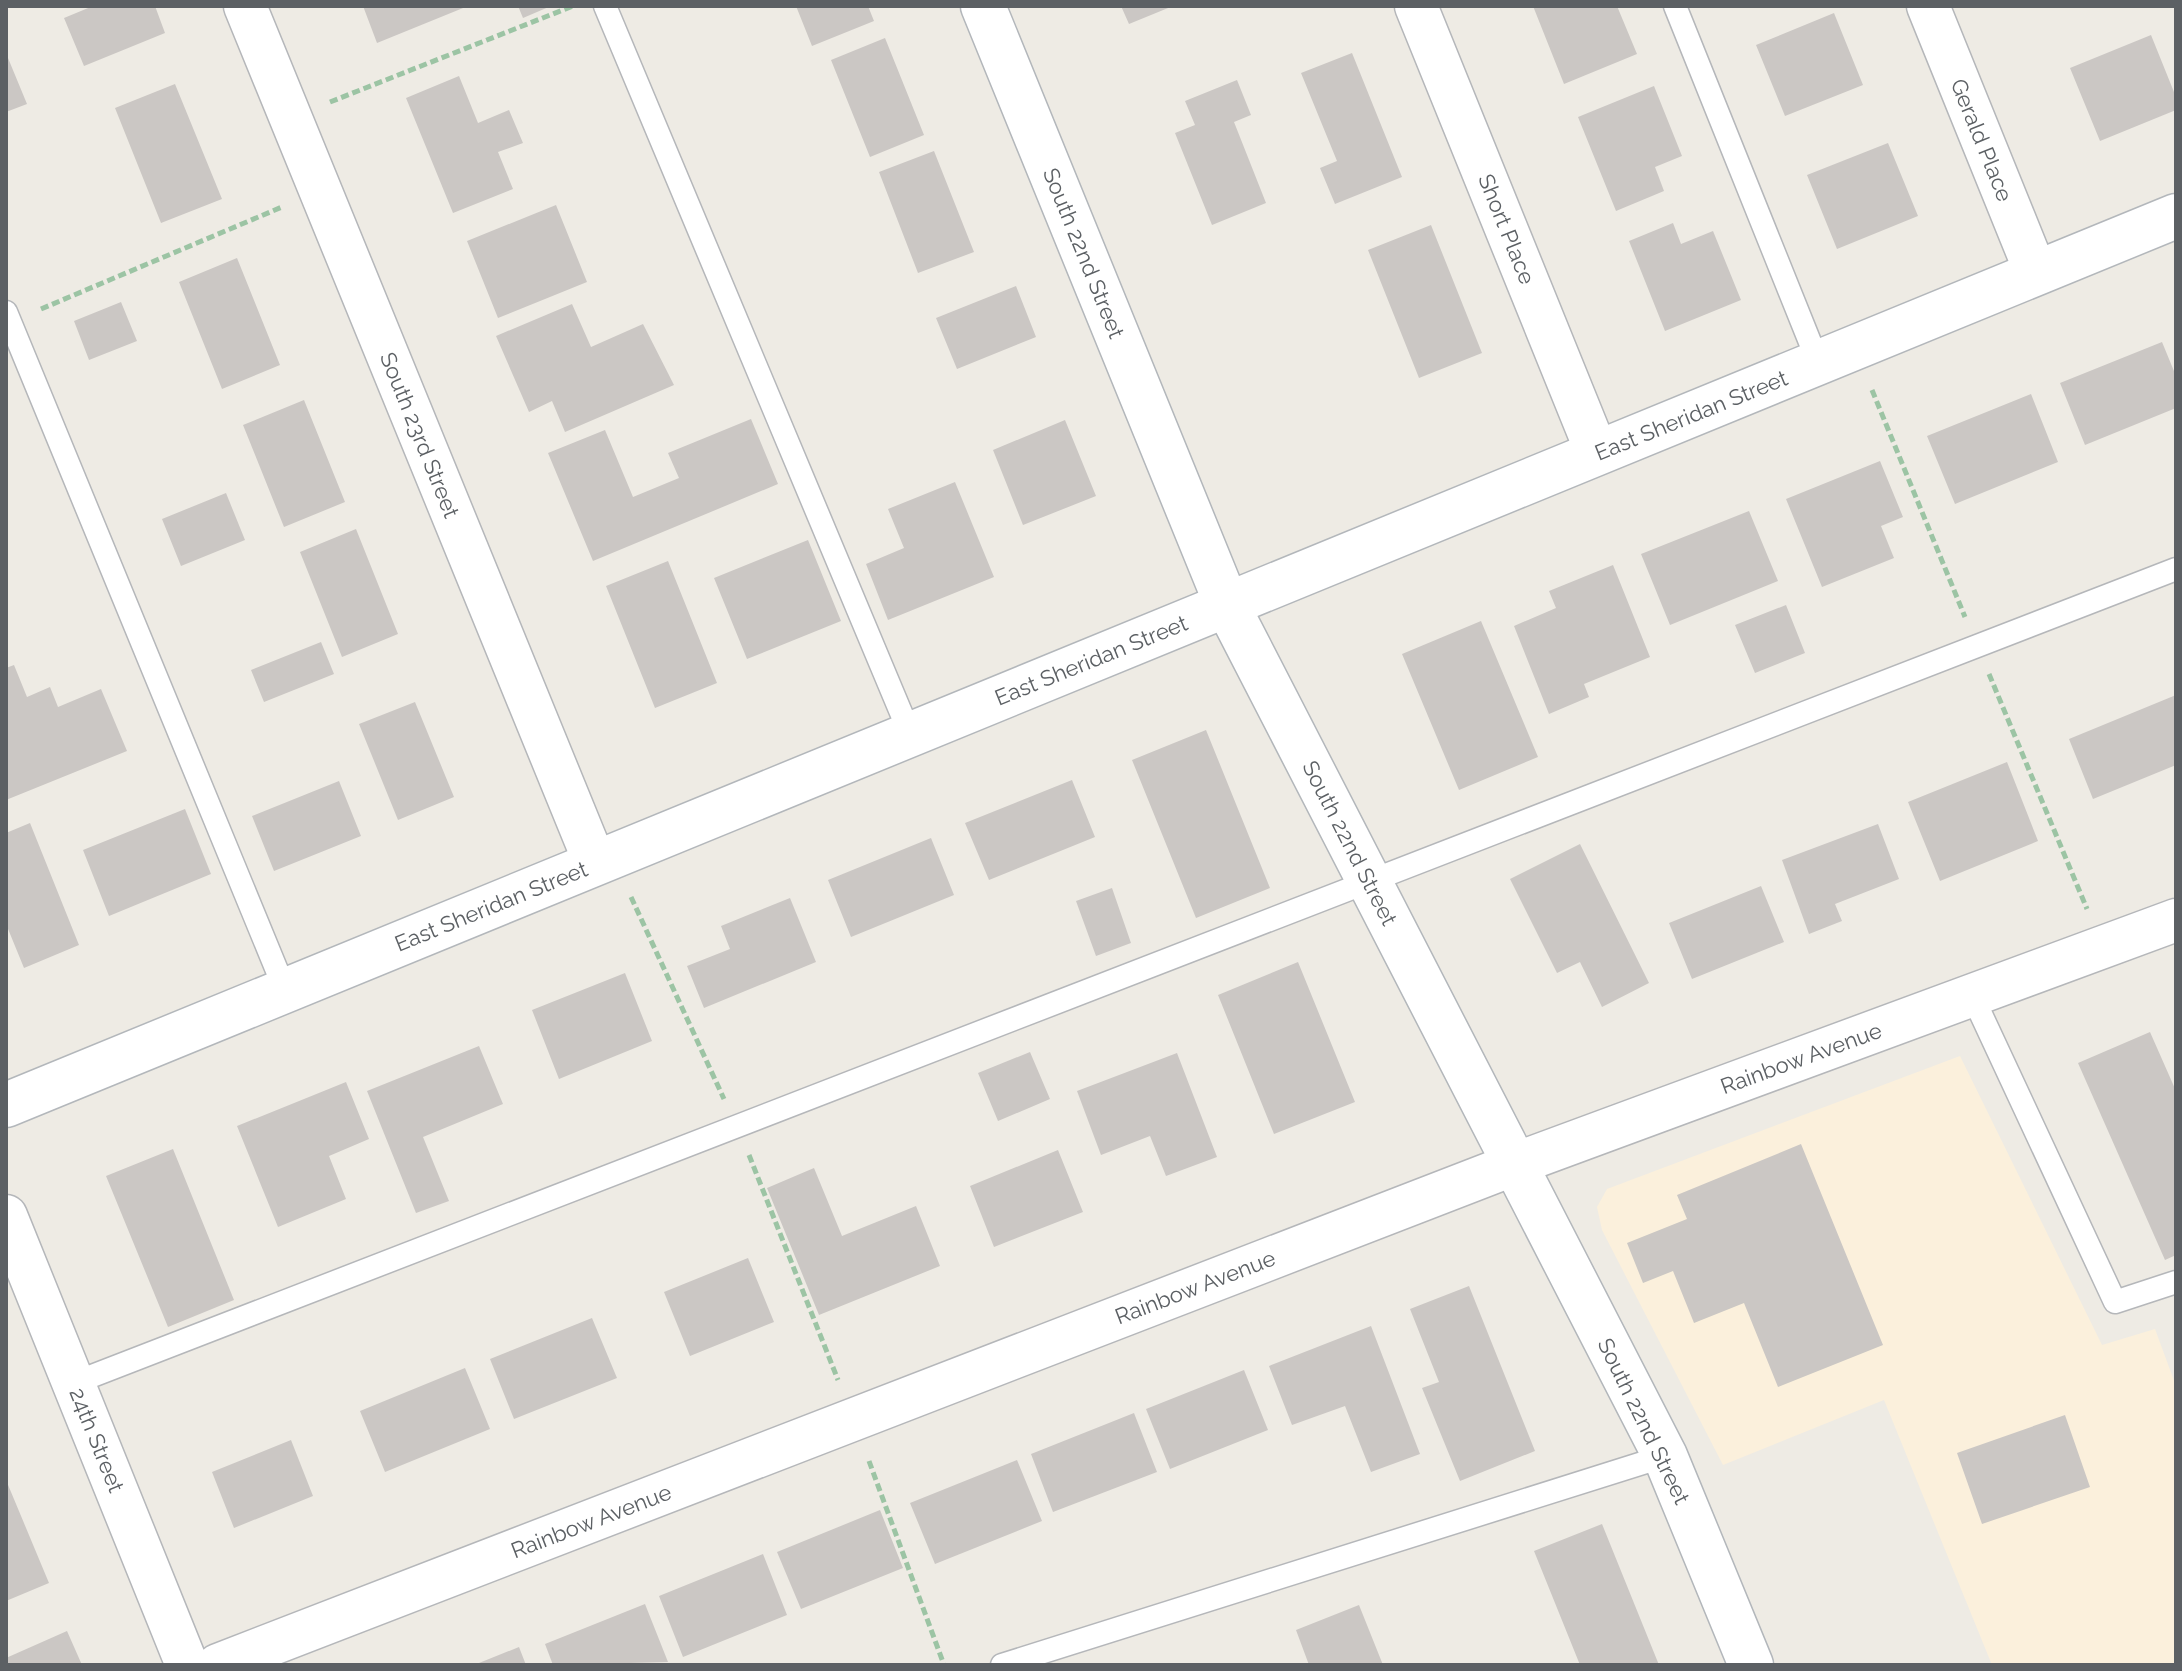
<svg xmlns="http://www.w3.org/2000/svg" width="2182" height="1671" font-family="Raleway,sans-serif">
	<style>
		.commercial { fill: #fbf0dc }
		.building { fill: #cbc7c4 }
		.lines { fill: none; stroke-linecap: round; stroke-linejoin: round }
		.lane-casing { stroke: #b5b7ba; stroke-width: 25 }
		.street-casing { stroke: #b5b7ba; stroke-width: 45 }
		.secondary-casing { stroke: #b3b7bb; stroke-width: 47 }
		.path { stroke: #9cc4a4; stroke-width: 5; stroke-dasharray: 8 4; stroke-linecap: butt }
		.lane { stroke: #fff; stroke-width: 22 }
		.street { stroke: #fff; stroke-width: 42 }
		.secondary { stroke: #fff; stroke-width: 44 }
		.labels { text-anchor: middle; stroke-width: 7; stroke-linejoin: round; paint-order: stroke }
		.street-label { font-size: 22px; fill: #5c6064; stroke: #fff }
	</style>
	<rect width="100%" height="100%" fill="#eeebe4"/>
	<path class="commercial" d="M1960 1056 2102 1345 2155 1329 2176 1386V1665H1992L1884 1400 1723 1465 1602 1230 1597 1207 1607 1189Z"/>
	<path class="building" d="M93 6H155L165 33 84 66 64 18Z
		M363 6H468L377 43Z
		M518 6H551L523 18Z
		M796 6H868L874 21 812 46Z
		M1121 6H1173L1129 24Z
		M1533 6H1617L1637 54 1564 84Z
		M1834 13 1863 85 1785 116 1756 45Z
		M2151 35 2176 97V110L2100 141 2070 68Z
		M885 38 924 135 870 157 831 60Z
		M1352 53 1402 177 1335 204 1320 168 1337 161 1301 73Z
		M8 58 27 104 6 112V59Z
		M459 76 478 123 509 110 523 143 498 152 513 189 453 213 406 98Z
		M1237 80 1251 115 1234 122 1266 203 1212 225 1175 133 1195 125 1185 101Z
		M175 84 222 199 161 223 115 108Z
		M1654 86 1682 156 1655 167 1664 191 1616 211 1578 117Z
		M1888 143 1918 216 1837 249 1807 175Z
		M934 151 974 252 918 273 879 172Z
		M556 205 587 282 498 318 467 241Z
		M1673 223 1681 244 1713 231 1741 300 1665 331 1629 241Z
		M1431 225 1482 353 1419 378 1368 250Z
		M237 258 280 365 222 389 179 282Z
		M1016 286 1036 337 957 369 936 318Z
		M121 302 137 341 89 360 74 321Z
		M572 304 591 347 643 324 674 385 565 432 552 401 529 412 496 336Z
		M2162 342 2176 376V408L2085 445 2060 383Z
		M2031 394 2058 462 1955 504 1927 436Z
		M304 400 345 502 284 527 243 425Z
		M751 419 778 484 593 561 548 453 605 430 633 497 679 478 668 453Z
		M1065 420 1096 496 1023 525 993 450Z
		M1880 461 1903 517 1881 526 1894 558 1822 587 1786 499Z
		M955 482 994 577 888 620 866 564 904 548 888 509Z
		M226 493 245 540 181 566 162 519Z
		M1749 511 1778 581 1670 625 1641 554Z
		M356 529 398 634 342 657 300 552Z
		M808 540 841 621 747 659 714 578Z
		M668 561 717 683 655 708 606 586Z
		M1613 565 1650 657 1584 684 1589 697 1549 714 1514 626 1556 608 1549 591Z
		M1786 605 1805 653 1755 673 1735 625Z
		M1481 621 1538 757 1459 790 1402 654Z
		M321 642 334 674 264 702 251 670Z
		M14 665 27 697 50 687 58 707 101 689 127 751 6 800V668Z
		M2176 695V765L2093 799 2069 739Z
		M415 702 454 797 398 820 359 724Z
		M1206 730 1270 888 1196 918 1132 760Z
		M2007 762 2038 841 1940 881 1908 802Z
		M1072 780 1095 837 989 880 965 823Z
		M339 781 361 836 274 871 252 816Z
		M185 809 211 874 109 916 83 850Z
		M30 823 79 945 24 968 6 924V833Z
		M1878 824 1899 879 1835 904 1842 921 1809 934 1782 860Z
		M931 838 954 895 851 937 828 880Z
		M1580 844 1649 983 1602 1007 1580 962 1557 973 1510 879Z
		M1761 886 1784 942 1692 979 1669 923Z
		M1112 888 1131 943 1096 956 1076 901Z
		M790 898 816 962 704 1008 687 966 730 949 721 926Z
		M1298 962 1355 1102 1274 1134 1218 995Z
		M625 973 652 1041 559 1079 532 1010Z
		M2150 1032 2176 1091V1255L2165 1260 2078 1063Z
		M479 1046 503 1104 423 1137 449 1201 416 1213 367 1091Z
		M1030 1052 1050 1099 998 1121 978 1073Z
		M1177 1053 1217 1157 1166 1176 1150 1136 1101 1155 1077 1091Z
		M346 1082 369 1139 329 1156 346 1199 278 1227 237 1126Z
		M1801 1144 1883 1345 1778 1387 1744 1303 1694 1323 1673 1271 1643 1283 1627 1243 1687 1219 1677 1195Z
		M173 1149 234 1300 168 1327 106 1176Z
		M1058 1150 1083 1212 994 1247 970 1186Z
		M814 1168 842 1236 916 1206 940 1266 819 1315 767 1188Z
		M748 1258 774 1322 690 1356 664 1292Z
		M1469 1286 1535 1451 1460 1481 1422 1388 1439 1382 1410 1309Z
		M592 1318 617 1378 514 1419 490 1359Z
		M1371 1326 1420 1454 1371 1472 1345 1406 1292 1425 1269 1366Z
		M465 1368 490 1429 385 1472 360 1411Z
		M1244 1370 1268 1430 1170 1469 1146 1409Z
		M1134 1413 1157 1472 1053 1512 1031 1454Z
		M2065 1415 2090 1487 1982 1524 1957 1453Z
		M291 1440 313 1496 234 1528 212 1472Z
		M1017 1460 1042 1521 935 1564 910 1503Z
		M6 1480 49 1583 6 1601Z
		M880 1510 903 1568 801 1609 777 1552Z
		M1602 1524 1659 1665H1580L1534 1551Z
		M763 1554 787 1615 683 1657 659 1596Z
		M645 1604 668 1662 553 1665 545 1644Z
		M1359 1605 1383 1665H1309L1296 1630Z
		M67 1631 82 1665H6V1658Z
		M519 1647 526 1665H474Z"/>
	<g class="lines">
		<defs>
			<path id="lane" d="M605 6 910 734
				M1675 6 1818 362
				M6 312 285 990
				M1972 995 2115 1302 2176 1282
				M74 1383 2176 569
				M1002 1665 1665 1456"/>
			<path id="street" d="M245 6 595 863
				M1416 6 1597 453
				M1928 6 2036 273
				M6 1216 187 1665
				M218 1665 1515 1164 2176 920"/>
			<path id="secondary" d="M983 6 1227 605 1665 1456 1751 1665
				M6 1105 2176 216"/>
		</defs>
		<use href="#lane" class="lane-casing"/>
		<use href="#street" class="street-casing"/>
		<use href="#secondary" class="secondary-casing"/>
		<path class="path" d="M330 102 573 6
			M41 309 282 207
			M1872 390 1965 617
			M1989 674 2087 909
			M631 897 724 1099
			M749 1155 838 1380
			M869 1461 944 1665"/>
		<use href="#lane" class="lane"/>
		<use href="#street" class="street"/>
		<use href="#secondary" class="secondary"/>
	</g>
	<g class="labels">
		<g class="street-label">
			<text transform="translate(1982 140) rotate(68)" y="8">Gerald Place</text>
			<text transform="translate(1507 229) rotate(68)" y="8">Short Place</text>
			<text transform="translate(1084 253) rotate(68)" y="8">South 22nd Street</text>
			<text transform="translate(1691 415) rotate(-22)" y="8">East Sheridan Street</text>
			<text transform="translate(420 435) rotate(68)" y="8">South 23rd Street</text>
			<text transform="translate(1091 660) rotate(-22)" y="8">East Sheridan Street</text>
			<text transform="translate(1350 843) rotate(63)" y="8">South 22nd Street</text>
			<text transform="translate(491 906) rotate(-22)" y="8">East Sheridan Street</text>
			<text transform="translate(1801 1058) rotate(-20)" y="8">Rainbow Avenue</text>
			<text transform="translate(1195 1287) rotate(-21)" y="8">Rainbow Avenue</text>
			<text transform="translate(1644 1421) rotate(64)" y="8">South 22nd Street</text>
			<text transform="translate(97 1440) rotate(68)" y="8">24th Street</text>
			<text transform="translate(591 1521) rotate(-21)" y="8">Rainbow Avenue</text>
		</g>
	</g>
	<rect width="2182" height="1671" fill="none" stroke="#5c6064" stroke-width="16"/>
</svg>
